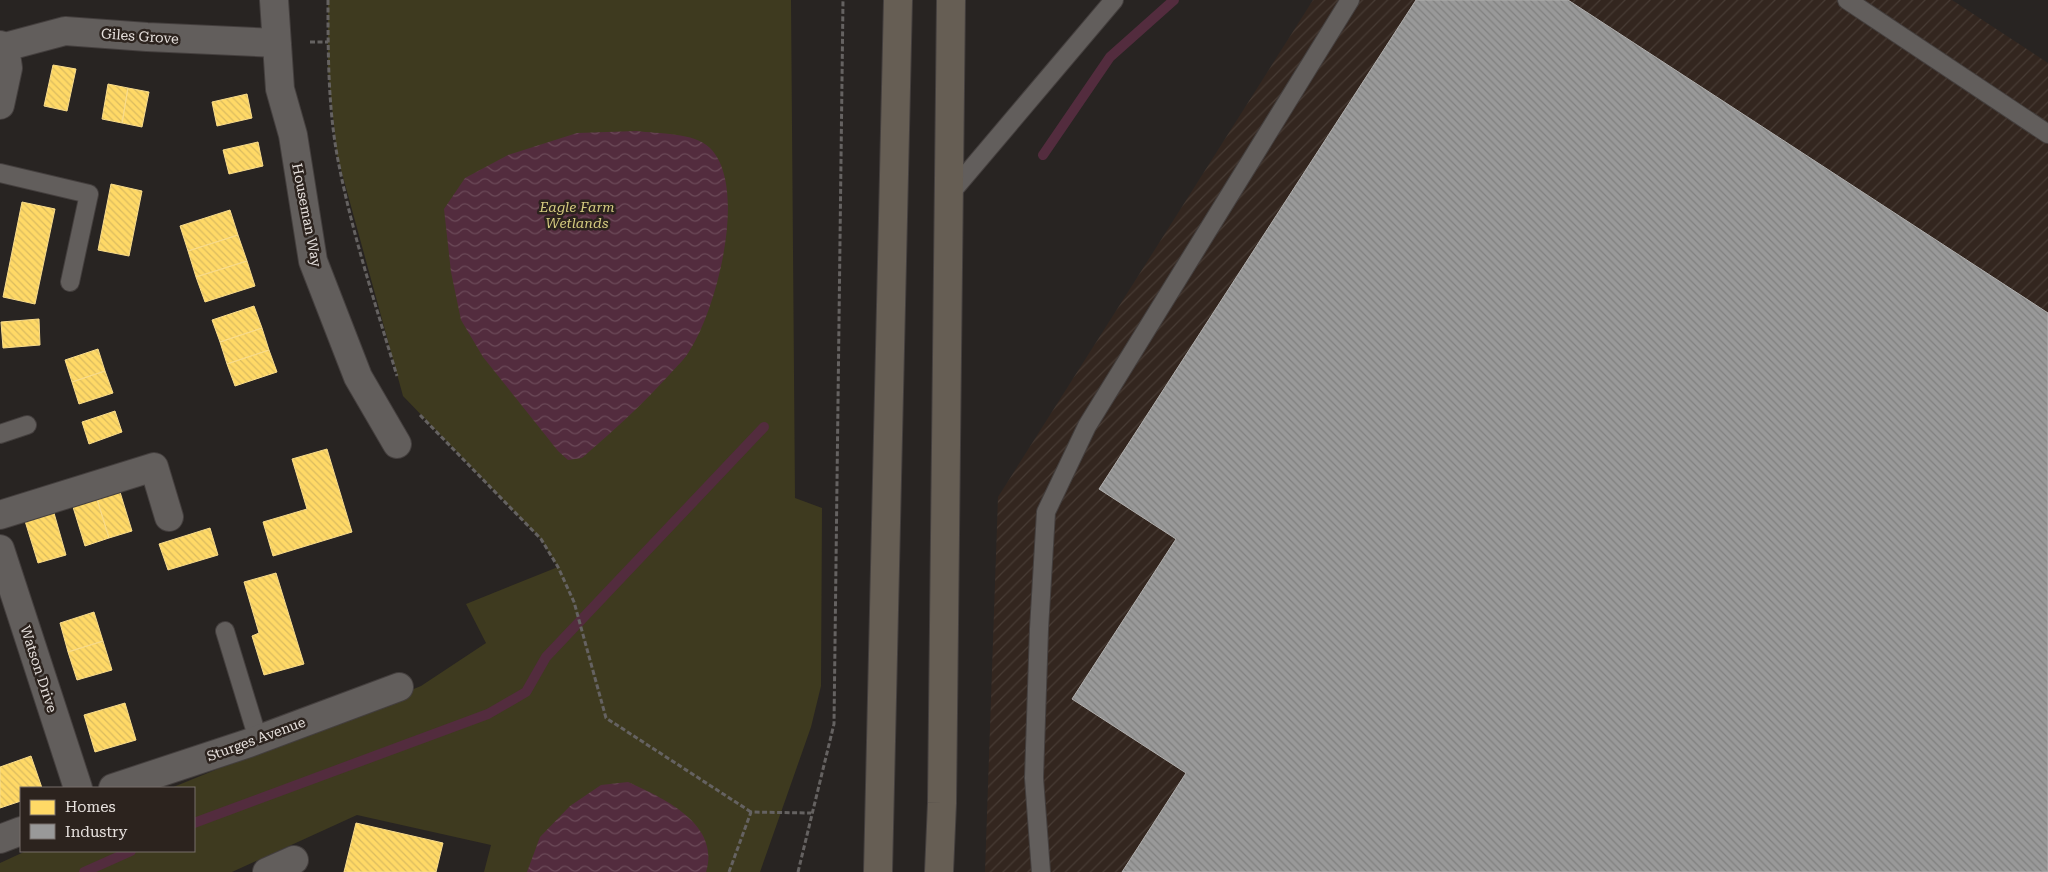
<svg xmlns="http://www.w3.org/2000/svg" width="2048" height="872" font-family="'Roboto Serif',serif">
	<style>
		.industrial { fill: url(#industrial-furrows) }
		.green { fill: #3e3a1f }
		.water { fill: url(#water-waves) }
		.homes { fill: url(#homes-back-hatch); stroke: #f8db8a }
		.industry { fill: url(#industry-back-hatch); stroke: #b0afae }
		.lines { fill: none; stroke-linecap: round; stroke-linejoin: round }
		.stream { stroke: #532c3e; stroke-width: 10 }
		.service-casing { stroke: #443f3e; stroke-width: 20 }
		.minor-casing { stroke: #443f3e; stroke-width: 30 }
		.trunk-casing { stroke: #443f3e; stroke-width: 30 }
		.path { stroke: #656261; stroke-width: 3; stroke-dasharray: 5 2.5; stroke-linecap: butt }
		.service { stroke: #625e5c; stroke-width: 18 }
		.minor { stroke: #625e5c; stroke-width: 28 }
		.trunk { stroke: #665e54; stroke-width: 28 }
		.labels { text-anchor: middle; stroke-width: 5; stroke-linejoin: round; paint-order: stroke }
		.street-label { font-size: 14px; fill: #e7e1de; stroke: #2c231e }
		.park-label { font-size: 14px; font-style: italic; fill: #d4ca7f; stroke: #2c231e }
	</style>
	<defs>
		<pattern id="industrial-furrows" width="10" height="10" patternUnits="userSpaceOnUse" patternTransform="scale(1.25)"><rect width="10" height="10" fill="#33261f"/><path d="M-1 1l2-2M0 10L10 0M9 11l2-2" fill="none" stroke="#473b34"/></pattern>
		<pattern id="water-waves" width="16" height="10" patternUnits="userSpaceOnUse" patternTransform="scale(1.25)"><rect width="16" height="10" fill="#532c3e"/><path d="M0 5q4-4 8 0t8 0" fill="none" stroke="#6c4a59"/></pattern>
		<pattern id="homes-back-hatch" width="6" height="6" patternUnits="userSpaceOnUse" patternTransform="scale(1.25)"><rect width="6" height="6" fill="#ffd966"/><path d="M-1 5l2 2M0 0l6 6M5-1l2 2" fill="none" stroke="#dabb5f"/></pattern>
		<pattern id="industry-back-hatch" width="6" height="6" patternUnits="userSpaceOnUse" patternTransform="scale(1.25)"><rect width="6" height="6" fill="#999"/><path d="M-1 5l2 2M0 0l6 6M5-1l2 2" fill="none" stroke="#80807f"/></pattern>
	</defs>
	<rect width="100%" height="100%" fill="#282422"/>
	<path class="industrial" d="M1313 0H1952L2048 63V872H985L998 497Z"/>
	<path class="green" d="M328 0H791L795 498 822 508 821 686 811 727 760 872H484L491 845 357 815 232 872H0V863L26 851H194V788H171L421 686 486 643 466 604 558 567 541 539 403 396 337 155 328 70Z"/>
	<path class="water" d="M637 131C658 134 694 132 710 148 749 187 716 310 690 350 685 359 677 366 670 374 643 404 613 431 582 458L568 460 558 451 483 357 461 320 451 272 444 209 465 178 508 155 577 133Z
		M628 782C663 798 721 824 706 872H527L540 837 570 806 601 785Z"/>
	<path class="homes" d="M53 65 76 69 67 111 44 106Z
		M108 84 128 88 122 123 102 119Z
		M128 88 149 92 142 127 122 123Z
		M247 94 252 118 217 126 212 102Z
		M258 142 263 166 229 174 223 150Z
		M111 184 142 191 129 256 98 250Z
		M22 202 55 209 35 304 3 297Z
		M230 210 238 235 188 251 180 226Z
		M238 235 247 261 196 277 188 251Z
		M247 261 255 286 205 302 196 277Z
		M254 306 262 328 220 342 212 320Z
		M39 319 40 345 3 348 1 322Z
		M262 328 269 350 227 364 220 342Z
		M98 349 105 371 72 382 65 360Z
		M269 350 277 372 235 386 227 364Z
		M105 371 113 393 79 404 72 382Z
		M115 411 122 432 89 444 82 422Z
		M327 449 352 532 273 556 263 522 307 509 292 459Z
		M120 492 132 531 109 538 97 499Z
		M97 499 109 538 85 546 73 507Z
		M54 513 66 555 38 563 25 521Z
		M210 528 218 555 168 570 159 544Z
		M276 573 304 664 264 675 252 636 259 633 244 582Z
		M94 612 103 641 68 652 60 623Z
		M103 641 112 670 77 680 68 652Z
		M125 703 136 740 95 752 84 715Z
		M31 756 42 788H21V801L0 808V767Z
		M356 823 443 843 436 872H344Z"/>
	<path class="industry" d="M1416 0H1568L2048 313V872H1122L1186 773 1072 699 1176 539 1099 489Z"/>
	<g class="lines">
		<path class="stream" d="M1043 155 1110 57 1174 0
			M194 823 488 714 526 692 546 657 764 427
			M84 872 131 851"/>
		<defs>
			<path id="service" d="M1847 0 2048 134
				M0 173 89 194 70 282
				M949 195 1114 0
				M0 434 27 425
				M225 631 258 739
				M1041 872 1034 778 1039 629 1046 512 1087 426 1350 0"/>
			<path id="minor" d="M274 0 280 89 293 135 313 261 358 377 397 444
				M0 45 5 47 8 68 0 105
				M5 47 65 31 147 37 277 43
				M0 515 154 467 169 517
				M0 549 78 788
				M113 788 249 743 399 687
				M0 839 21 831
				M267 872 294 860"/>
			<path id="trunk" d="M878 872 898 0
				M939 872 942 803 951 0"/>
		</defs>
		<use href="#service" class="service-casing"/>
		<use href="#minor" class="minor-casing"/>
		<use href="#trunk" class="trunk-casing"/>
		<path class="path" d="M328 0C328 52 328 104 337 155 351 230 375 303 397 376
			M310 42H328
			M420 415 541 539 558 567 574 602 606 718 751 812
			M729 872 751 812 811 813
			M798 872 834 724 843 0"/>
		<use href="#service" class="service"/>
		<use href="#minor" class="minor"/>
		<use href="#trunk" class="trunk"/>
	</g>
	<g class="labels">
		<g class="street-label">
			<text transform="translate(140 36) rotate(4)" y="5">Giles Grove</text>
			<text transform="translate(307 215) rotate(79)" y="5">Houseman Way</text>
			<text transform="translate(39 669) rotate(72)" y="5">Watson Drive</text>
			<text transform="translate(256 739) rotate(-20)" y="5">Sturges Avenue</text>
		</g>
		<g class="park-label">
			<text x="577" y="212">Eagle Farm<tspan x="577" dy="16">Wetlands</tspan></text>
		</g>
	</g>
	<rect x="20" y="787" width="175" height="65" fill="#2c231e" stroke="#776f6b"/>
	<rect x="30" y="800" width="25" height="15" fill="#ffd966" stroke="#776f6b"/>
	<text x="65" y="812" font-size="15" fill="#e7e1de">Homes</text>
	<rect x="30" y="824" width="25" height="15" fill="#999999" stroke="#776f6b"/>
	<text x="65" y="837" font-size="15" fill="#e7e1de">Industry</text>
</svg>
